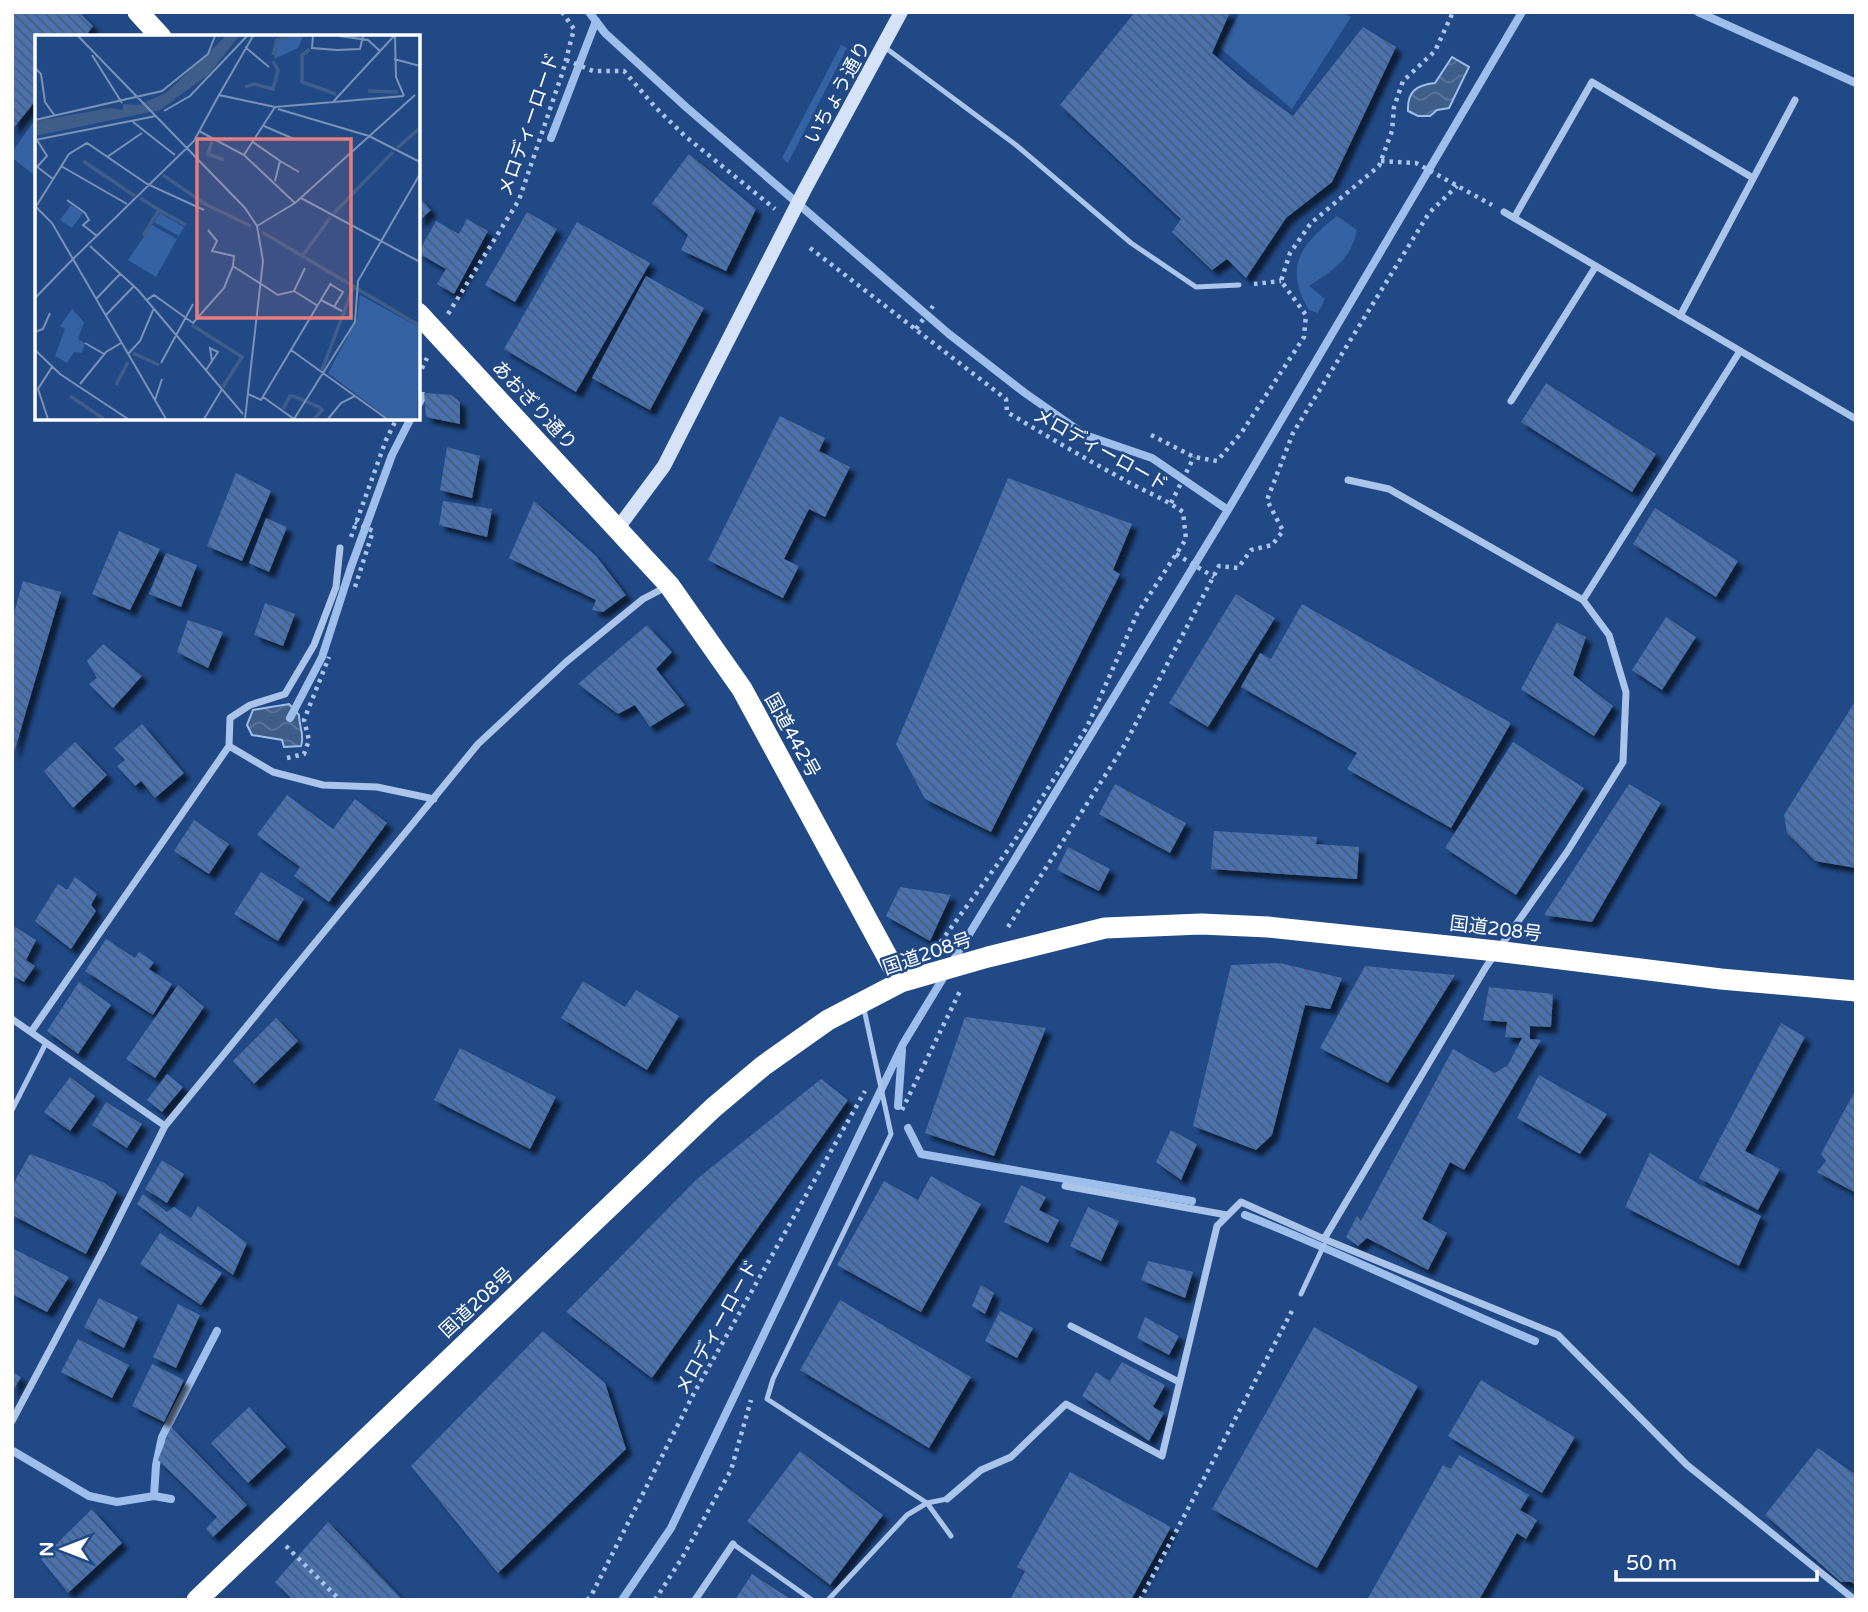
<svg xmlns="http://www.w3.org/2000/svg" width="1868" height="1612" font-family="'Varela Round','Noto Sans JP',sans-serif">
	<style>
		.green { fill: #3462a3 }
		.water { fill: url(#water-waves); stroke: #9ebeeb; stroke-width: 2 }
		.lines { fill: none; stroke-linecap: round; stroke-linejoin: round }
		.stream { stroke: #9ebeeb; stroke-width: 8 }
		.building { fill: url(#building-back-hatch); filter: url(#shadow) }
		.path { stroke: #aac4ea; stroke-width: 4.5; stroke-dasharray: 3.5 5; stroke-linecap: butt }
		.lane { stroke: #aac4ea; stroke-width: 5 }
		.street { stroke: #aac4ea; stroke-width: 7 }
		.secondary { stroke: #d5e2f8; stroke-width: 14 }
		.highway { stroke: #fff; stroke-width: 21 }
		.labels { text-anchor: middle; stroke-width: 5; stroke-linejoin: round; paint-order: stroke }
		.street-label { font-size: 19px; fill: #fff; stroke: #204986 }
		.inset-river { fill: none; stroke: #3f5d89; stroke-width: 3.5 }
		.inset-road { fill: none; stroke: #7992b6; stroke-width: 2 }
		.view { fill: #e67e7e; fill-opacity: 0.15; stroke: #e67e7e; stroke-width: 3.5 }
		.inset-edge { fill: none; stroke: #fff; stroke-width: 3.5 }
	</style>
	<defs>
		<pattern id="water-waves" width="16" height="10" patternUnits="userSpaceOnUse" patternTransform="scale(1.75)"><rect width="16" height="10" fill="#3f5d89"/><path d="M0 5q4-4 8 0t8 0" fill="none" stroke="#5c759b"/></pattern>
		<pattern id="building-back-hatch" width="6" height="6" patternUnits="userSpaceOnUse" patternTransform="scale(1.75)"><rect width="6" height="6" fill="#4972ae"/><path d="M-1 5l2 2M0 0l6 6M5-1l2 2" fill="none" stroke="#4b5d78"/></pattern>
		<filter id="shadow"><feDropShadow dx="6" dy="6" stdDeviation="2" flood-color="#0009"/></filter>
	</defs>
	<rect width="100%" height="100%" fill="#204986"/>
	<path class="green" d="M1240 12H1341L1351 17 1292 109 1220 48Z
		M841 45 847 48 788 163 782 158Z
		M37 117V177L12 158V152Z
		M1337 216 1357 230C1351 260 1333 270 1309 286L1325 299 1318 313 1309 310C1283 267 1301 244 1337 216Z"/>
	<path class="water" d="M1452 57 1469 67 1449 108 1437 110 1430 116H1418L1408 111C1407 91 1417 85 1435 83Z
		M289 704 299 715C299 726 305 736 301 746L284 747 282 740 252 735 247 725 253 710Z"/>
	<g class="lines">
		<path class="stream" d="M589 12 605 33 686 107 949 334 1025 393 1085 435 1152 458 1228 510
			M1698 12 1856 83
			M551 138 596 21
			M418 405 423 396
			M290 718 322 657 351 567 392 455 411 418
			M951 964 1228 510 1522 12
			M898 1106 902 1050
			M908 1128 921 1154 1192 1201
			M1245 1215C1343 1253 1437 1300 1535 1341
			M13 1451 89 1496 117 1502 154 1496 156 1465 162 1437 217 1331
			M154 1496 171 1499
			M622 1600 671 1528 903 1044 945 975"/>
	</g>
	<path class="building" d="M12 12H79L93 26 85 37H37V99L12 130Z
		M1135 12H1230L1212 53 1247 83 1293 116 1363 27 1396 47 1332 182 1286 218 1246 278 1227 259 1212 270 1172 232 1181 219 1060 105Z
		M689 154 756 209 726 271 681 250 688 235 652 203Z
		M418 196 431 210 418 222Z
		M527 212 557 229 515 302 485 285Z
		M467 219 488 231 454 294 437 284 446 269 418 253 436 221 459 234Z
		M577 222 650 263 576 392 504 349Z
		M646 276 704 308 650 410 592 378Z
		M1546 383 1656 454 1632 492 1521 422Z
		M424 393 451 395 460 402V424L426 417Z
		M780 416 825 438 819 451 850 467 825 517 809 509 784 559 799 566 783 598 708 560Z
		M447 447 480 456 472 498 440 490Z
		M236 473 271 491 242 561 207 546Z
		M1008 478 1132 524 1113 570 1120 574 991 832 925 799 896 744Z
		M443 501 492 509 487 537 439 525Z
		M534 501 596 556 626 595 603 612 592 610 596 600 509 558Z
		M1655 508 1738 561 1716 597 1633 544Z
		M266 518 287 527 269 572 249 563Z
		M119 531 160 549 130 610 92 594Z
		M166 553 197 565 181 607 149 594Z
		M23 581 61 592 13 756 12 620Z
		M1236 594 1275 618 1208 727 1169 703Z
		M265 603 295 614 283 646 254 635Z
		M1302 604 1511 723 1451 828 1347 769 1357 753 1241 687 1260 653 1271 659Z
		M1666 617 1696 637 1662 690 1632 670Z
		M188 620 223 632 208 668 177 652Z
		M1557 622 1586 637 1573 675 1613 706 1594 736 1521 689Z
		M647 625 672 652 656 669 685 705 650 727 635 705 618 714 578 684Z
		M103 644 142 676 113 708 89 684 97 678 87 661Z
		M1856 700V868L1815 861 1787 833 1784 815Z
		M142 724 184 773 155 798 141 781 135 786 117 766 125 760 114 748Z
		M75 742 107 775 73 808 44 771Z
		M1513 742 1584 788 1516 895 1445 848Z
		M1115 784 1186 823 1170 853 1099 814Z
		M1629 784 1661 803 1592 922 1544 915Z
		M287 795 333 829 355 799 387 823 329 902 294 876 300 867 257 835Z
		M194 820 229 844 209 874 174 851Z
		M1214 831 1317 837 1316 844 1359 847 1357 879 1211 869Z
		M1068 847 1110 869 1099 891 1057 870Z
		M261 872 304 899 278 941 234 914Z
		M75 877 97 894 91 905 96 911 71 949 35 921 58 884 67 890Z
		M900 887 951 895 930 941 886 916Z
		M12 925 36 940 26 960 35 966 24 982 12 975Z
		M106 939 135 958 139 952 154 962 149 969 172 984 153 1015 85 971Z
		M1280 963 1342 978 1330 1009 1305 1005 1272 1135 1256 1150 1193 1126 1231 965Z
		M1365 966 1455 975 1388 1083 1320 1048Z
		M583 981 625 1007 636 990 679 1016 647 1070 561 1018Z
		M79 982 111 1005 78 1054 47 1031Z
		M178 985 204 1007 155 1078 126 1059Z
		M1489 987 1553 994 1551 1027 1530 1026V1039L1541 1040 1464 1170 1450 1162 1422 1219 1447 1233 1428 1270 1367 1238 1358 1246 1346 1237 1357 1216 1361 1221 1453 1049 1495 1073 1508 1065 1522 1038 1505 1037 1507 1022 1483 1020Z
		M965 1017 1046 1028 994 1156 925 1133Z
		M276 1018 298 1041 254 1084 233 1061Z
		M1781 1023 1805 1037 1745 1151 1780 1169 1758 1210 1699 1178Z
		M460 1048 556 1097 530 1149 434 1100Z
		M167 1074 183 1087 162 1112 147 1100Z
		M1539 1075 1607 1114 1580 1154 1517 1118Z
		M70 1077 95 1096 70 1131 44 1112Z
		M821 1079 848 1100 652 1378 566 1312 697 1179Z
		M1856 1089V1193L1817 1172 1826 1161 1821 1154Z
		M106 1102 142 1124 127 1148 92 1125Z
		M1171 1130 1197 1144 1181 1180 1156 1162Z
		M1650 1153 1697 1183 1761 1216 1739 1266 1625 1207Z
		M30 1154 103 1182 117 1192 86 1254 12 1215V1186Z
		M162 1160 184 1174 167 1203 145 1189Z
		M931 1176 981 1204 921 1312 837 1265 884 1181 918 1200Z
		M1021 1185 1046 1197 1039 1210 1059 1220 1048 1243 1004 1222Z
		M143 1194 167 1212 174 1207 191 1218 198 1206 247 1243 233 1275 137 1204Z
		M1088 1207 1119 1221 1101 1261 1070 1246Z
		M160 1233 222 1273 201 1305 140 1264Z
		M14 1249 69 1277 47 1312 12 1294Z
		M1148 1261 1193 1272 1185 1298 1141 1280Z
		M981 1285 994 1293 985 1314 972 1306Z
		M99 1298 138 1317 124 1348 84 1327Z
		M840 1300 971 1377 929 1448 800 1370Z
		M178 1304 200 1315 176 1368 153 1357Z
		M1000 1311 1033 1328 1017 1358 985 1341Z
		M1145 1317 1179 1336 1169 1355 1137 1338Z
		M1314 1327 1418 1386 1317 1568 1212 1509Z
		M543 1331 605 1383 626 1449 498 1573 411 1466Z
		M78 1339 129 1365 112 1398 61 1372Z
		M1122 1362 1165 1385 1153 1407 1164 1413 1149 1441 1082 1396 1096 1372 1110 1381Z
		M152 1364 184 1380 164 1422 132 1406Z
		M12 1372 21 1377 12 1392Z
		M1481 1380 1575 1437 1542 1493 1448 1436Z
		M249 1407 286 1447 248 1483 211 1443Z
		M171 1427 247 1505 213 1537 206 1529 217 1517 158 1460Z
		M1818 1448 1856 1475V1585L1851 1582H1841L1765 1515Z
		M800 1451 883 1515 830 1585 747 1521Z
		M1459 1455 1529 1495 1520 1510 1537 1520 1526 1539 1517 1533 1479 1600H1367L1443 1465 1451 1469Z
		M1070 1472 1171 1527 1131 1600H1010L1025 1571 1017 1567Z
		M92 1509 122 1543 68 1593 41 1559Z
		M328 1522 403 1600H293L275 1582Z
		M752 1574 792 1600H735Z"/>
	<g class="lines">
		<path class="path" d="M566 60 593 71H624L656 108 685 136 775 209
			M1381 161 1416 163 1492 205
			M810 248 1006 399 1007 412C1045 435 1082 457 1121 478 1141 490 1164 498 1183 512L1186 539 1137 614 1087 727 1013 843 937 947
			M1254 284 1281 281
			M448 314 519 200 563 71 574 29 562 12
			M916 329 933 306
			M418 376 427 358
			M1151 435 1194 457 1217 461 1242 432 1304 337 1306 315 1281 281 1290 253 1311 223 1379 166 1392 131 1394 107 1403 81 1435 51 1453 12
			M1171 503 1194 457
			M351 537 386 440 397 418
			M1176 554 1214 577
			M355 587 373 531 355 522
			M287 758 304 754 309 740 304 720 329 657
			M1008 927 1124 746 1219 566 1238 568 1251 550 1272 545 1283 531 1267 500 1293 433 1429 213 1457 186
			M902 1110 961 989
			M286 1546 340 1600
			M587 1600 591 1596 693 1395 865 1091
			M655 1600 682 1558 731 1470 751 1400
			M1140 1600 1294 1307"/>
		<path class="lane" d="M883 46 1016 145 1131 243 1196 287 1239 285
			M864 1009 891 1134 773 1379 767 1399 927 1503 951 1536
			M12 1110 46 1043
			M1301 1294 1324 1245
			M733 1544 812 1600
			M828 1600 907 1515 927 1503 947 1499"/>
		<path class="street" d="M1504 212 1856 419
			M1514 218 1592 82 1753 178
			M1680 316 1795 100
			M1511 401 1596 266
			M1348 480 1389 489 1583 600
			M229 746 230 718 250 705 285 694 314 645 336 587 340 548
			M12 1019 165 1126
			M31 1032 229 746 273 772 323 785 377 787 434 799
			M1065 1186 1227 1215
			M1324 1239 1558 1335 1687 1465 1855 1600
			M1071 1326 1179 1382
			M12 1421 104 1248 165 1126 478 744 566 662 643 599 668 586
			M947 1499 981 1470 1011 1457 1066 1404 1162 1456 1217 1226 1241 1202 1324 1239 1486 967 1567 852 1623 762 1626 692 1609 635 1583 600 1740 351
			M695 1600 733 1544"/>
		<path class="secondary" d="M618 528 664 466 805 189 901 12"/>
		<path class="highway" d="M138 12 161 37
			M418 313 669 585 742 689 901 982
			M197 1600 713 1108 763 1066 828 1020 901 982 988 957 1105 928 1201 924 1268 927 1496 951 1721 979 1856 991"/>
	</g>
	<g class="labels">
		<g class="street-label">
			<text transform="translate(837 92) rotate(-61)" y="7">いちょう通り</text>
			<text transform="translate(528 124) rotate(-71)" y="7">メロディーロード</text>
			<text transform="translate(535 405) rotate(47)" y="7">あおぎり通り</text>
			<text transform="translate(1101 449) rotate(29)" y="7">メロディーロード</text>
			<text transform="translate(793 735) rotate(61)" y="7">国道442号</text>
			<text transform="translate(1496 928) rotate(7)" y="7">国道208号</text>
			<text transform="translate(927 953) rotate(-19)" y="7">国道208号</text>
			<text transform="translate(476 1302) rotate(-43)" y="7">国道208号</text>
			<text transform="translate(716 1327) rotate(-61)" y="7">メロディーロード</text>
		</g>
	</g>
	<g transform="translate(35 35)">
		<rect width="385" height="385" fill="#204986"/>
		<path d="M256 1H268L263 13 239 24 243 6ZM125 178 149 192 144 201 119 187ZM117 190 142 204 121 242 93 225Z" fill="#3462a3"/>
		<path d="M36 170 48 178 37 193 25 185Z" fill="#3462a3"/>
		<path d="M325 260 385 293 382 384H354L293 338 322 284ZM37 274 49 287 43 304 50 308 47 318 39 317 32 328 20 321 30 294 25 291Z" fill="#3462a3"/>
		<path d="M191 1H204L174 39 125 75 0 101 2 86 74 73 88 75V69L103 70 131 58Z" fill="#3f5d89"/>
		<path class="inset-river" d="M275 14 267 20V47L301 59M238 20 242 5 256 1M210 52 219 49 238 54 243 35 238 26M333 56 363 57M177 106 173 119 189 125M362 113 385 93M48 126 100 161M128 140 170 169 216 191M105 163 124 175M299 178 358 117M227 197 385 291M108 201 124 175 151 190M268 220 295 183M157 290 207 322 188 352M98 318 124 330M287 335 318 253M81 350 93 327M35 361 69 384M248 374 255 361 260 362 284 372 287 375 279 384"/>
		<path class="inset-road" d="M43 1 210 173 222 191 228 226 210 384M278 1 277 13 302 15 325 14 328 1M304 1 333 5 345 16M360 1 361 42 369 61M210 12 234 32M57 20 87 68M359 24 385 31M0 33 6 39 10 67 20 81M184 60 218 1M297 68 359 1M243 74 334 101 385 127M129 76 155 61 212 1M0 85 127 56 173 19 180 1M98 87 140 120M229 91 259 104M164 96 209 120 260 168M0 105 121 81M218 107 245 126 240 146M209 120 240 72M72 122 107 98M245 126 264 137M1 131 18 144M26 131 92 169M2 132 12 121 2 105M266 163 385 227M32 165 50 178 54 185 48 190 62 201M0 171 17 188 131 384M0 173 34 119 52 108 112 149 169 175M222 191 260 168 380 60M173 195 182 206 177 216 199 221 198 231 243 260 259 256 283 271M55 211 103 255 208 379M38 224 159 106 184 60 240 72 369 61M295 249 308 257 299 272M259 256 270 233M0 263 38 224M61 264 85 239M112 265 119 260 158 288 189 253 198 231M286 265 307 276M71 280 99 251M0 297 8 294 15 278M50 308 69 319M0 315 25 339 93 384M256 315 352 384M93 319 105 306 119 273M126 328 158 269M171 335 183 317 175 313 177 326M45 349 71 317 86 308M213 359 226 365 296 248M228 362 259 384M120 365 127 344M13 384 3 354 17 332M169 384 187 354M259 384 320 287 323 246 385 139M293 384 306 368 320 361"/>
		<path class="view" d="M162 104H316V283H162Z"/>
		<rect width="385" height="385" class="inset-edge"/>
	</g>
	<rect width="1868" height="1612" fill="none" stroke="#ffffff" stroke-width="28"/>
	<g transform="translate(63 1549) rotate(270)" stroke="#204986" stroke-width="5" paint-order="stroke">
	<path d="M0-5L12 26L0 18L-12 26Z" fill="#ffffff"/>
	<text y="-10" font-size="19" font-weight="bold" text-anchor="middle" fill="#ffffff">N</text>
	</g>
	<path d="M1616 1570v10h201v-10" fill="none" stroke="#ffffff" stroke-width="3.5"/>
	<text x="1626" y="1570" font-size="21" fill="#ffffff" stroke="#204986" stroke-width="5" paint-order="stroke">50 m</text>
</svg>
